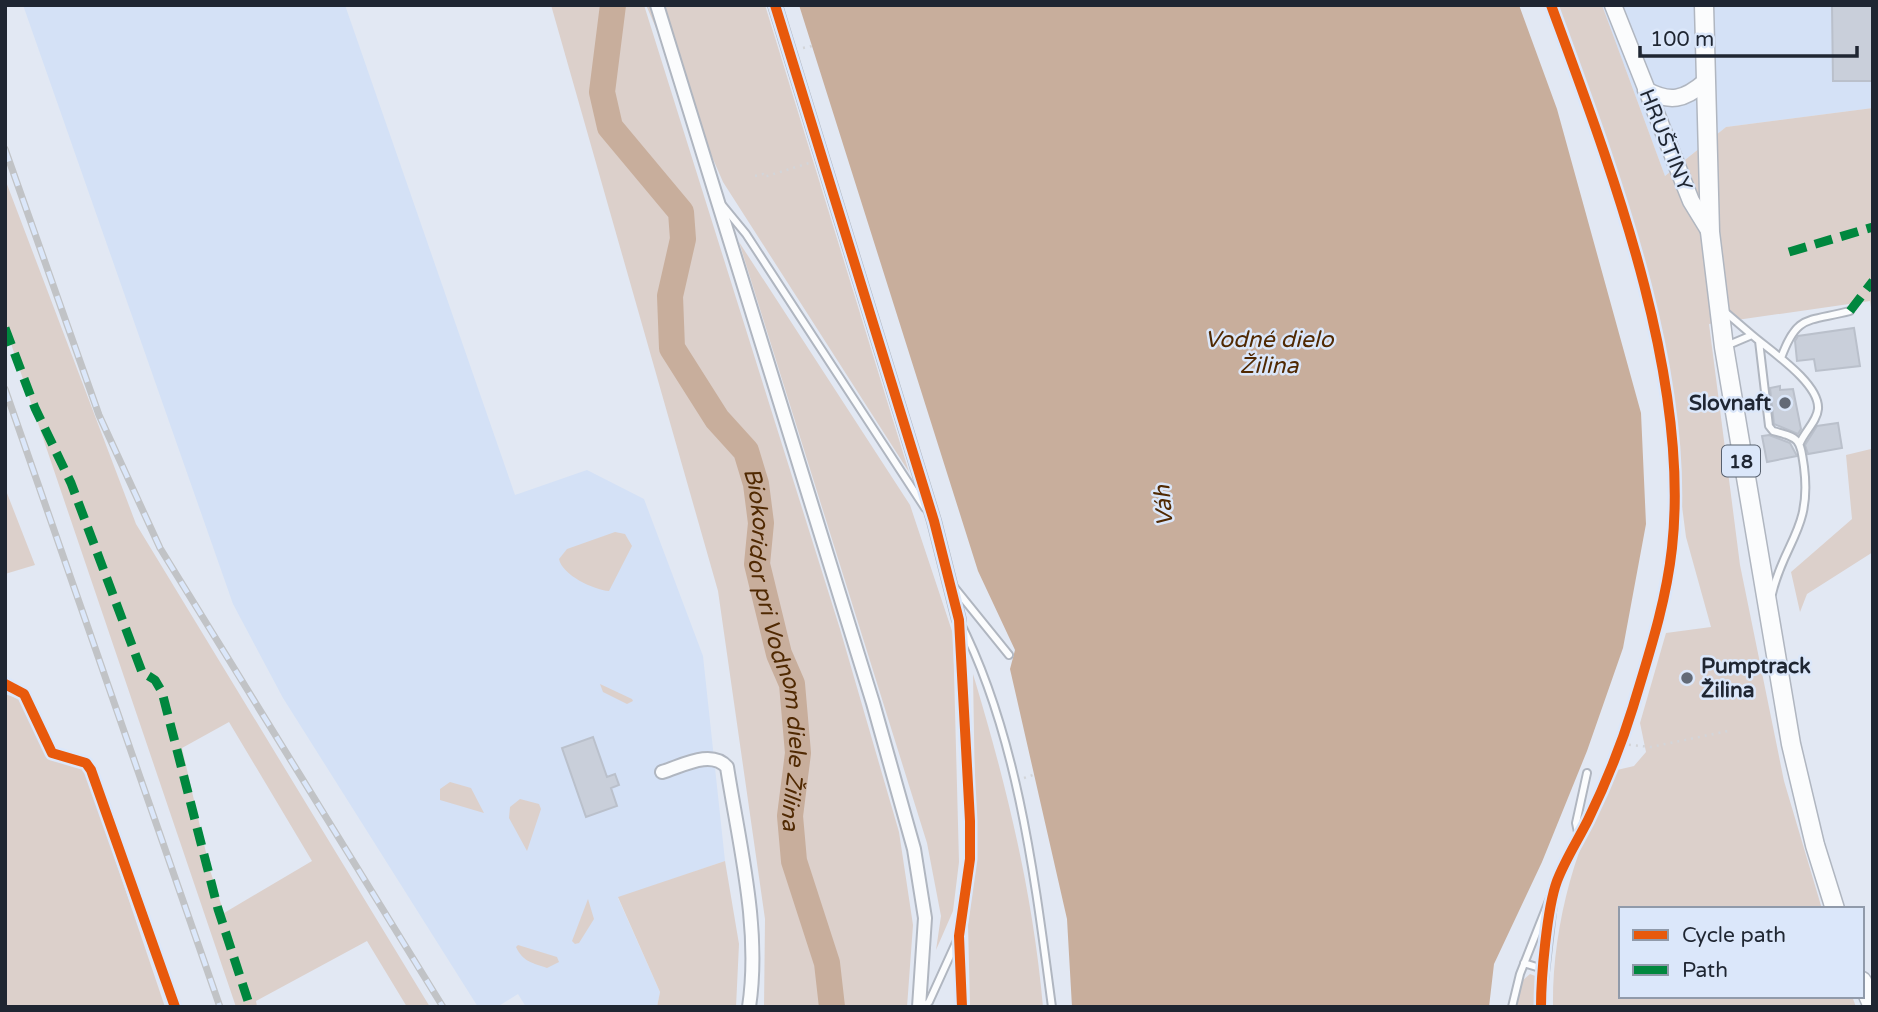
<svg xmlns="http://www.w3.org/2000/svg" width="1878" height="1012" font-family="'Varela Round',sans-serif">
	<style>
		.built { fill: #d4e1f6 }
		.green { fill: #dcd0cb; fill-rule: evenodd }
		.water { fill: #c8ae9c }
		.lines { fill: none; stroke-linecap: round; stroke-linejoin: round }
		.river { stroke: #c8ae9c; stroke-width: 26 }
		.building { fill: #c9cfda; stroke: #bac0cb; stroke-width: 2 }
		.lane-casing { stroke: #b0b6c0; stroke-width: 10 }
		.street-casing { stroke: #b0b6c0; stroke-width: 16 }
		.secondary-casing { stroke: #b0b6c0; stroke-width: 19 }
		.primary-casing { stroke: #b0b6c0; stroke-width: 21 }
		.path { stroke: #d3d5d9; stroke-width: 2.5; stroke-dasharray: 2 5; stroke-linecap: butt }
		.lane { stroke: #fbfcfd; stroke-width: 6 }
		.street { stroke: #fbfcfd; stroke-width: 12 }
		.secondary { stroke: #fbfcfd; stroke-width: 16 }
		.primary { stroke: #fbfcfd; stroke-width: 18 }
		.rail-casing { stroke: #c1c3c6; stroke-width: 7 }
		.rail { stroke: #dbe7fa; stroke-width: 4.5; stroke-dasharray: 13; stroke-linecap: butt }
		.quiet { stroke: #00873e; stroke-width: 9; stroke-dasharray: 18 9; stroke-linecap: butt }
		.cycleway-casing { stroke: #dbe7fa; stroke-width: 15 }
		.cycleway { stroke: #e8590c; stroke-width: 10 }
		.poi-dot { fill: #636a76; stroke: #dbe7fa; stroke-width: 2.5 }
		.labels { text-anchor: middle; stroke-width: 5; stroke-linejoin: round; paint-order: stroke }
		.shield { fill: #dbe7fa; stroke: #57606e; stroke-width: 2 }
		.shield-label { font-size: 19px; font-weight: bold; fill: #1f2632 }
		.street-label { font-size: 21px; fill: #1f2632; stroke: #dbe7fa }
		.poi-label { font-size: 21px; font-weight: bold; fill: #1f2632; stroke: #dbe7fa; text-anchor: end }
		.water-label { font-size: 23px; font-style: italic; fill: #502902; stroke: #dbe7fa }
	</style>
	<rect width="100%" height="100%" fill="#e2e8f3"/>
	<path class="built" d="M23 5H345L515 495 587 470 644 499 703 656 725 861 618 898 660 992 657 1007H526L518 994 497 1007H478L283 698 233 604Z
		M1602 5H1873V108L1726 127 1665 176Z"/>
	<path class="green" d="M551 5H644L840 629 899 832 913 925 907 1007H764L765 919 718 591Z
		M646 5H765L909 472 723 182Z
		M1555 5H1602L1665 176 1726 127 1873 108V320L1870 301 1709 324 1740 565 1784 781 1822 909H1621V996H1852L1856 1007H1553C1552 926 1576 839 1617 770L1634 766 1646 752 1640 723 1666 633 1711 627 1686 537 1667 391 1643 274 1598 116Z
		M5 179 136 524 430 1007H407L367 941 256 1001 257 1007H236L5 326ZM229 722 312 861 224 913 210 870 182 748Z
		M739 242 910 505 953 634 959 862 953 911 936 950 941 916 927 843Z
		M1873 432V552L1807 594 1800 612 1791 572 1852 519 1846 455 1871 449Z
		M5 488 35 565 5 574Z
		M615 532 625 534 632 546 609 591C594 590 562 575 559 559L567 549Z
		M973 674C1006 783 1033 893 1043 1007H970L968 924 976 853Z
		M600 684 632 699 633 701 627 704 603 692Z
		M5 694 22 700 48 759 82 767 87 776 165 1007H5Z
		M450 782 471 788 484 813 440 800V789Z
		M520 799 539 804 541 809 527 851 509 818 510 807Z
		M725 861 739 944 736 1007H657L660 992 618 897Z
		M588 899 594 919 579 943 575 944 572 941Z
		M518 945 557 957 559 962 547 968C533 963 523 962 516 947Z
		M1530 974 1538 977 1537 1007H1517L1522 981Z"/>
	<path class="water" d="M799 5H1519L1557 109 1641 413 1646 524 1623 648 1587 751 1542 862 1494 964 1489 1007H1072L1067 919 1010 669 1015 650 978 571Z"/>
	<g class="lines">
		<path class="river" id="s1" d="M613 5 602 92 610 127 681 212 683 239 670 296 672 348 717 419 746 451 756 484 761 523 757 564 779 654 792 684 798 753 790 816 794 861 827 963 832 1007"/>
	</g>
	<path class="building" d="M1832 5H1873V81H1833Z
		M1854 328 1860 366 1816 371 1814 359 1797 361 1795 341 1798 336Z
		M1780 386V390L1793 389 1801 429 1798 434 1774 424 1770 388Z
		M1838 423 1842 448 1808 454 1805 445 1817 426Z
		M1769 435 1790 443 1797 456 1767 462 1762 436Z
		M593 737 607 777 615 774 619 785 611 788 617 806 586 817 562 748Z"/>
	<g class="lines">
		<defs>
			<path id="lane" d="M723 206 746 234 925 508
				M1724 311 1752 335
				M1759 341 1769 426 1773 431C1800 438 1800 439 1804 467 1812 529 1784 542 1772 594
				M1726 346 1752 335C1769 350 1820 383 1818 409 1817 421 1805 431 1800 443
				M1781 358C1797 314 1807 322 1850 311
				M954 587 1009 655
				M959 620C1018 735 1035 880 1052 1007
				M1579 837 1576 823 1587 773
				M1524 963 1543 969
				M923 1007 929 1002 959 936
				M1512 1007 1520 974 1556 883
				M1541 1007 1554 895"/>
			<path id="street" d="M657 5 873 703 914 849 925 918 919 1007
				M775 5 934 521 959 620
				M662 772C682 766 711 749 727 767 739 844 761 928 749 1007"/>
			<path id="secondary" d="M1613 5 1691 201 1710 232
				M1646 90C1670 103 1684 100 1705 82"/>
			<path id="primary" d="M1704 5 1710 232 1724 347 1791 744 1815 845 1835 909
				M1862 981 1873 1007"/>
		</defs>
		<use href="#lane" class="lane-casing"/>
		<use href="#street" class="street-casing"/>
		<use href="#secondary" class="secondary-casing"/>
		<use href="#primary" class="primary-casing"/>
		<path class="path" d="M803 48 812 46
			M755 176 763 174 764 177 809 163
			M1622 744 1651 747 1728 731
			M1024 778 1036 774"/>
		<use href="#lane" class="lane"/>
		<use href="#street" class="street"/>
		<use href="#secondary" class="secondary"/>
		<use href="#primary" class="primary"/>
		<defs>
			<path id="rail" d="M5 149 99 415 160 548 443 1007
				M5 389 220 1007"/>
		</defs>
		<use href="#rail" class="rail-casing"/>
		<use href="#rail" class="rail"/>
		<path class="quiet" d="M1789 252 1873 227
			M1850 311 1873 281
			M5 328 35 408 71 483 142 672 155 680 162 692 218 909 250 1007"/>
		<defs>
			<path id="cycleway" d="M775 5 934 521 959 620 970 821V859L959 936 962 1007
				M5 684 24 694 52 753 86 763 91 770 175 1007
				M1541 1007C1541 977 1547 908 1557 881 1565 860 1578 840 1588 820 1606 783 1621 746 1633 707 1649 654 1666 603 1672 548 1691 375 1610 166 1551 5"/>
		</defs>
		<use href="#cycleway" class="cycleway-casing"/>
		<use href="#cycleway" class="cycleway"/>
	</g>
	<g class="poi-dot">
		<circle cx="1785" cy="403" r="7"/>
		<circle cx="1687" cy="678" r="7"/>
	</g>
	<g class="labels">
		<rect class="shield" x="1722" y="445.5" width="38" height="31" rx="5"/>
		<g class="shield-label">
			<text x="1741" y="468">18</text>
		</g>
		<g class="street-label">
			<text transform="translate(1666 140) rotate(68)" y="7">HRUŠTINY</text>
		</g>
		<g class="poi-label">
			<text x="1771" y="410">Slovnaft</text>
			<text x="1701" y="673" text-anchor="start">Pumptrack<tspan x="1701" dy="24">Žilina</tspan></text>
		</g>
		<g class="water-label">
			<text x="1269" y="347">Vodné dielo<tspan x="1269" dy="26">Žilina</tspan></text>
			<text transform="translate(1163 506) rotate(-95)" y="8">Váh</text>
			<text dy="8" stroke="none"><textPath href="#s1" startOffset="702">Biokoridor pri Vodnom diele Žilina</textPath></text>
		</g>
	</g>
	<rect width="1878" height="1012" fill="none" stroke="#1f2632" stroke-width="14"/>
	<rect x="1619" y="907" width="245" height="91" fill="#dbe7fa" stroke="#909aaa" stroke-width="2"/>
	<rect x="1633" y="930" width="35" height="10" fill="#e8590c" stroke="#909aaa" stroke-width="2"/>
	<text x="1682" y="942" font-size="21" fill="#1f2632">Cycle path</text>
	<rect x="1633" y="965" width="35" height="10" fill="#00873e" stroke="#909aaa" stroke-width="2"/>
	<text x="1682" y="977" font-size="21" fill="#1f2632">Path</text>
	<path d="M1640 46v10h217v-10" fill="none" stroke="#1f2632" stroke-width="3.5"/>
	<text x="1650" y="46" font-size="21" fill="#1f2632" stroke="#dbe7fa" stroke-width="5" paint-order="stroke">100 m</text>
</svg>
